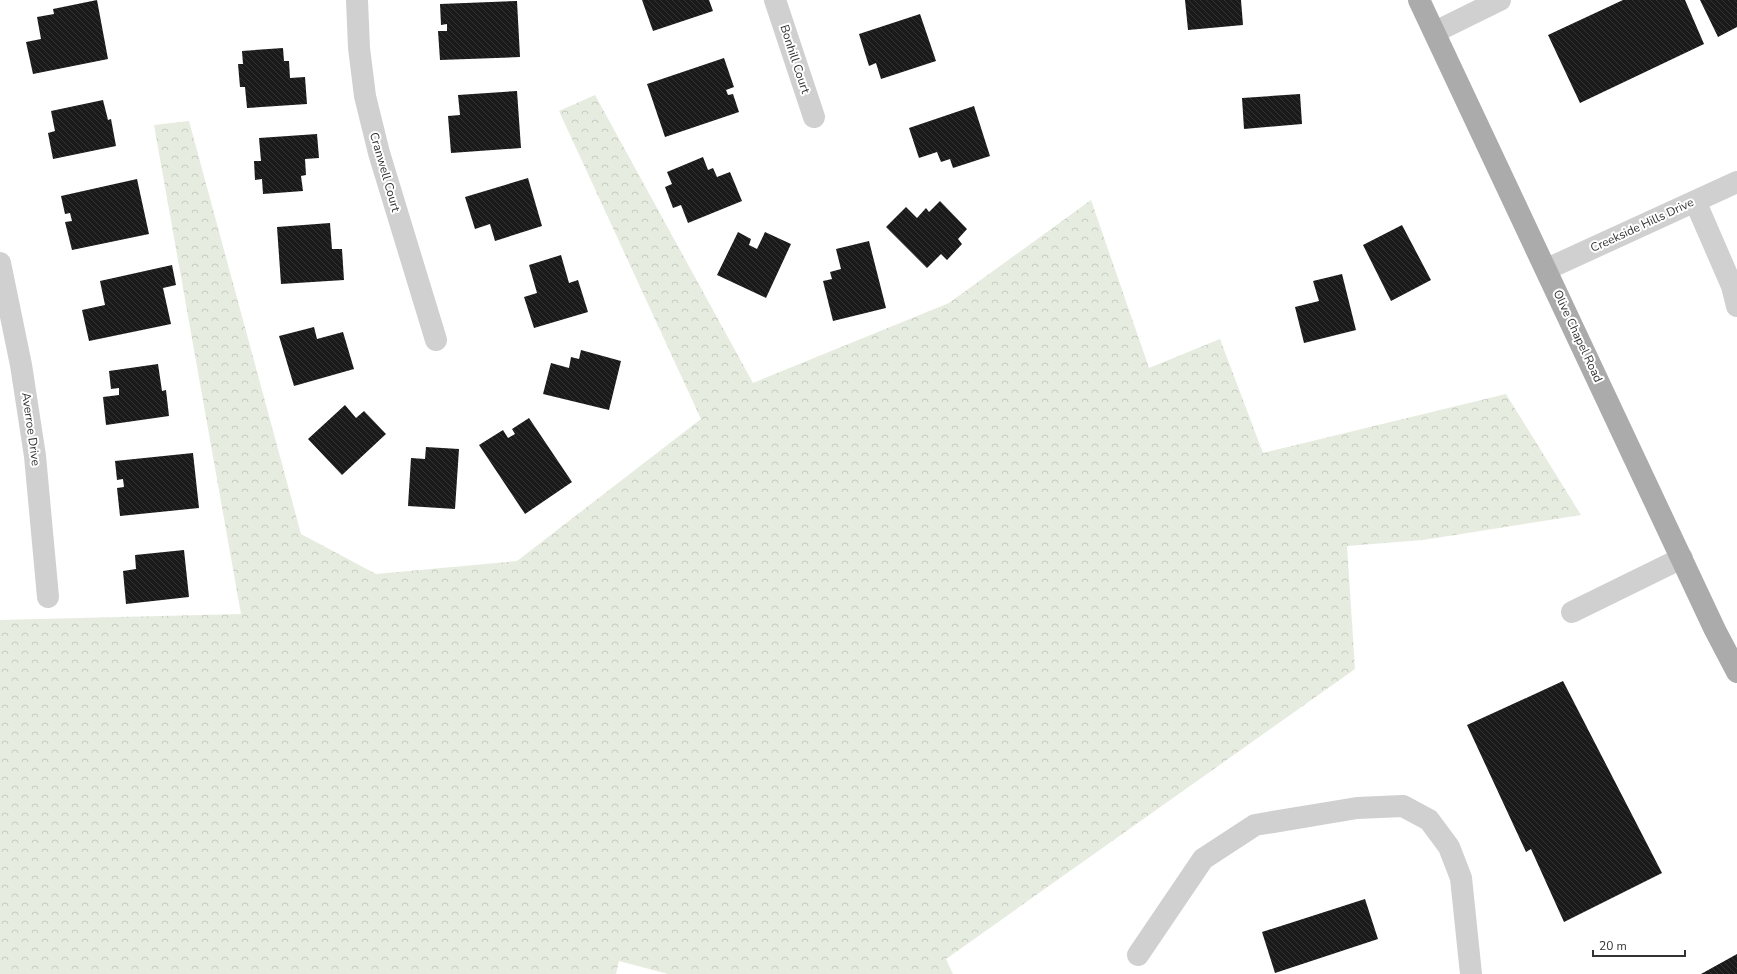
<svg xmlns="http://www.w3.org/2000/svg" width="1737" height="974" font-family="'Nunito Sans',sans-serif">
	<style>
		.forest { fill: url(#forest-crowns) }
		.building { fill: url(#building-back-hatch) }
		.lines { fill: none; stroke-linecap: round; stroke-linejoin: round }
		.minor { stroke: #d0d0d0; stroke-width: 22 }
		.major { stroke: #ababab; stroke-width: 22 }
		.labels { text-anchor: middle; stroke-width: 4; stroke-linejoin: round; paint-order: stroke }
		.street-label { font-size: 12px; fill: #333; stroke: #fff }
	</style>
	<defs>
		<pattern id="forest-crowns" width="20" height="18" patternUnits="userSpaceOnUse"><rect width="20" height="18" fill="#e6ecdf"/><path d="M2 6a3 3 0 1 1 6 0M12 15a3 3 0 1 1 6 0" fill="none" stroke="#c6cbc0"/></pattern>
		<pattern id="building-back-hatch" width="6" height="6" patternUnits="userSpaceOnUse"><rect width="6" height="6" fill="#1a1a1a"/><path d="M-1 5l2 2M0 0l6 6M5-1l2 2" fill="none" stroke="#333"/></pattern>
	</defs>
	<rect width="100%" height="100%" fill="#fff"/>
	<path class="forest" d="M595 95 753 383 949 303 1091 200 1149 368 1220 339 1263 453 1506 394 1581 515 1423 540 1347 546 1355 669 946 959 953 974H668L619 961 616 974H0V620L241 614 154 125 189 121 301 534 376 574 517 561 701 419 559 111Z"/>
	<path class="building" d="M97 0 108 59 33 74 26 42 41 39 37 17 54 14 53 9Z
		M642 0H709L713 11 653 31Z
		M1185 0H1241L1243 25 1188 30Z
		M1623 0H1685L1704 44 1580 103 1548 35Z
		M1700 0H1737V27L1718 37Z
		M517 1 520 57 440 60 438 31H447V24L441 25 440 4Z
		M920 14 936 61 881 79 876 63 869 66 859 34Z
		M283 48 284 61H289L290 78 305 77 307 104 247 108 245 87H240L238 64H243L242 51Z
		M724 58 734 87 726 90 728 95 733 94 739 112 665 137 647 84Z
		M517 91 521 148 451 153 448 116 460 115 458 95Z
		M1300 94 1302 124 1244 129 1242 98Z
		M103 100 108 120 111 119 116 146 53 159 48 133 55 131 51 111Z
		M974 106 990 156 953 168 950 159 941 162 937 152 919 158 909 128Z
		M317 134 319 158 305 159 306 175 301 176 303 191 263 194 262 179 255 180 254 161H261L259 138Z
		M703 157 708 170 713 168 717 177 730 172 742 201 688 223 681 205 673 208 665 187 672 184 667 172Z
		M528 178 542 226 495 241 490 224 475 229 465 197Z
		M137 179 149 234 72 250 65 222 72 221 70 213 65 214 61 196Z
		M940 201 967 229 958 239 962 244 947 260 941 254 927 268 886 227 906 207 917 218 926 208 929 212Z
		M330 223 332 249H342L344 280 281 284 277 227Z
		M1402 225 1431 280 1391 301 1363 245Z
		M738 232 751 239 749 245 757 249 765 232 791 244 766 298 717 275Z
		M869 241 886 308 833 321 823 281 832 279 830 272 841 269 836 249Z
		M561 255 569 283 578 280 588 312 534 328 524 297 537 293 529 265Z
		M172 265 176 285 163 288 171 324 89 341 82 310 105 305 100 281Z
		M1342 274 1356 330 1304 343 1295 307 1319 301 1313 281Z
		M314 327 317 339 343 332 354 369 294 386 279 336Z
		M581 350 621 361 609 410 543 394 551 363 569 368 571 357 579 359Z
		M158 364 162 391 166 390 169 416 106 425 103 397 119 395V388L111 389 109 371Z
		M345 405 356 418 364 411 386 434 342 475 308 439Z
		M529 418 572 482 525 514 479 445 503 430 508 438 515 434 512 429Z
		M426 447 459 449 455 509 408 506 411 458 425 459Z
		M193 453 199 508 120 516 117 488 124 487 123 479 117 480 115 461Z
		M184 550 189 597 126 604 123 571 136 569 135 555Z
		M1563 681 1662 873 1564 922 1531 849 1526 852 1467 725Z
		M1365 899 1378 939 1275 973 1262 932Z
		M1737 954V974H1701Z"/>
	<g class="lines">
		<path class="minor" d="M357 0 359 48 365 96 379 153 436 340
			M775 0 814 117
			M1435 32 1500 0
			M1695 201 1732 286 1737 306
			M0 263 21 365 35 456 48 597
			M1547 269 1737 182
			M1572 612 1682 558
			M1138 955 1203 859 1255 825 1357 808 1403 806 1429 820 1449 847 1461 878 1471 974"/>
		<path class="major" d="M1419 0 1715 630 1737 672"/>
	</g>
	<g class="labels">
		<g class="street-label">
			<text transform="translate(795 59) rotate(72)" y="4">Bonhill Court</text>
			<text transform="translate(385 172) rotate(74)" y="4">Cranwell Court</text>
			<text transform="translate(1642 225) rotate(-25)" y="4">Creekside Hills Drive</text>
			<text transform="translate(1578 336) rotate(65)" y="4">Olive Chapel Road</text>
			<text transform="translate(31 429) rotate(82)" y="4">Averroe Drive</text>
		</g>
	</g>
	<path d="M1593 950v6h92v-6" fill="none" stroke="#333333" stroke-width="2"/>
	<text x="1599" y="950" font-size="12" fill="#333333" stroke="#ffffff" stroke-width="3" paint-order="stroke">20 m</text>
</svg>
